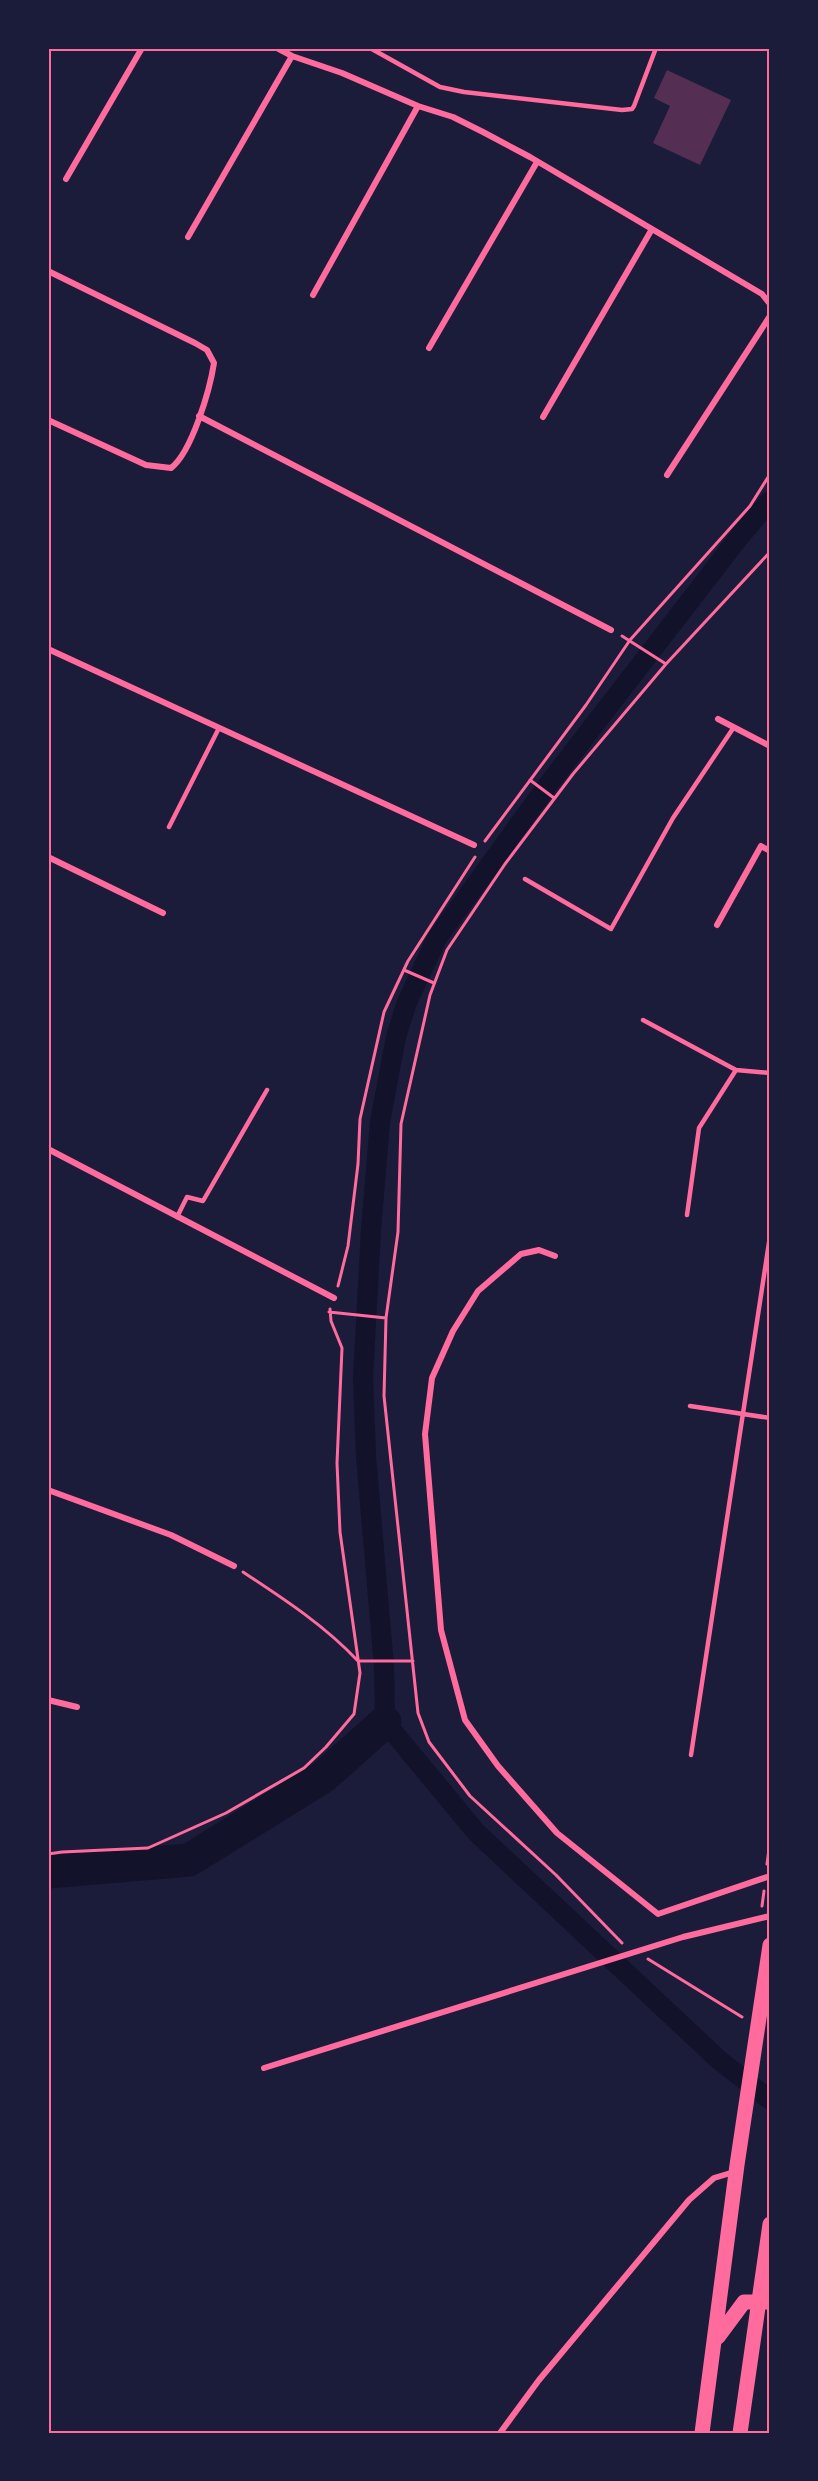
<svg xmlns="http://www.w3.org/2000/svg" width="818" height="2481" font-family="Overpass,sans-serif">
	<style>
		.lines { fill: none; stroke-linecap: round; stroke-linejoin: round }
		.canal { stroke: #12122b; stroke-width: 20 }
		.river { stroke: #12122b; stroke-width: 33 }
		.building { fill: #542f53 }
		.path { stroke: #ff6b9d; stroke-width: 3 }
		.service { stroke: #ff6b9d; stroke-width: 4.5 }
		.minor { stroke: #ff6b9d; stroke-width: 6 }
		.primary { stroke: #ff6b9d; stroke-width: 15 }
		.neatline { fill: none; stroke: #ff6b9d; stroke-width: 2 }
	</style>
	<rect width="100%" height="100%" fill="#1b1b3a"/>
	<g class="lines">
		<path class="canal" d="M770 501 740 536 547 786 437 938 407 1002 396 1037 380 1122 371 1230 363 1378 366 1456 384 1667 385 1722 476 1832 719 2060 770 2100"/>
		<path class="river" d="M48 1872 189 1860 323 1777 385 1722"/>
	</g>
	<path class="building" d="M667 70 731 100 700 165 653 143 670 106 654 98Z"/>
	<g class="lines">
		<path class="path" d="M622 636 666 664
			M530 780 554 798
			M485 841 586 705 630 640 750 506 770 474
			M404 970 434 983
			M338 1286 348 1246 358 1164 360 1119 384 1012 408 961 475 857
			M329 1312 386 1318
			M243 1572C284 1599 324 1625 358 1661H413
			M48 1854 62 1852 148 1848 226 1813 304 1768 326 1747 354 1714 360 1673 340 1532 337 1463 342 1348 331 1321 330 1309
			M767 1864 770 1842
			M762 1906 764 1891
			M622 1943 556 1875 470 1796 429 1742 418 1713 384 1396 386 1318 398 1232 401 1124 430 995 447 950 505 864 573 774 666 664 770 552
			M648 1959 742 2017"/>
		<path class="service" d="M370 48 440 87 464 92 622 110 632 109 634 106 656 48
			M169 827 219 728
			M525 879 611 929 673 818 734 727
			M643 1020 736 1070 770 1073
			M687 1215 699 1128 736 1070
			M177 1217 187 1197 203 1201 267 1090
			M690 1406 770 1418
			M691 1755 770 1236"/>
		<path class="minor" d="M277 48 292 56 342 73 418 106 453 117 483 132 530 157 762 294 770 304
			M66 179 142 48
			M188 237 292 56
			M48 271 195 343 207 350 214 363C210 389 192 452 171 468L146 465 48 420
			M313 295 418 106
			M429 348 537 162
			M199 416 611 630
			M543 417 652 229
			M667 475 770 316
			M48 649 474 845
			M718 719 770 746
			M48 857 163 913
			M717 925 761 846 770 851
			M48 1149 334 1298
			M555 1256 539 1250 521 1254 478 1291 453 1331 432 1378 425 1434 441 1630 465 1720 498 1766 557 1833 658 1914 770 1876
			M48 1490 171 1535 234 1566
			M48 1700 77 1707
			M264 2068 683 1937 770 1916
			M500 2433 539 2380 689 2200 714 2178 734 2172"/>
		<path class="primary" d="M718 2337 744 2302H770
			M702 2433 737 2165 770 1945
			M740 2433 770 2224"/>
	</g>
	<rect width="818" height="2481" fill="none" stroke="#1b1b3a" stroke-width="99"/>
	<rect x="50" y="50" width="718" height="2382" class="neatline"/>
</svg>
